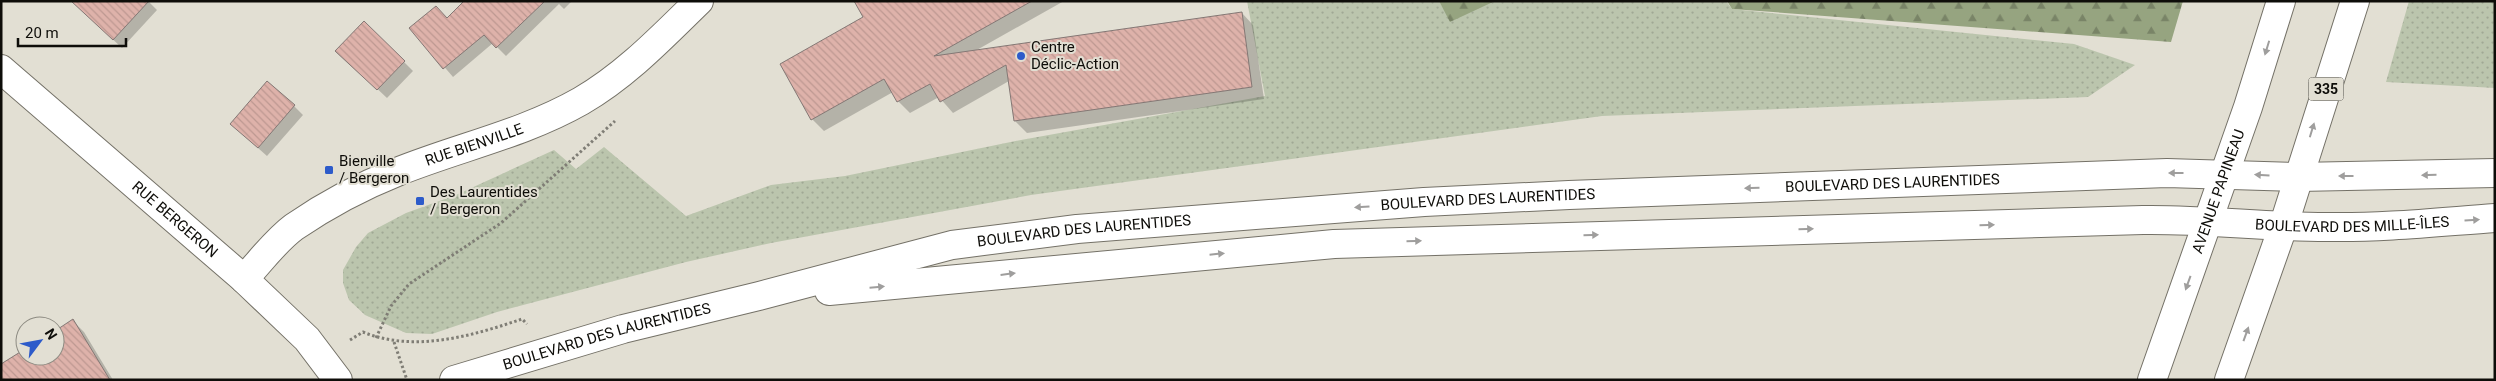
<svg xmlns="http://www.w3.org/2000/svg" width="2496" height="381" font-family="Roboto,sans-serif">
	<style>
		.grass { fill: url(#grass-dots) }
		.forest { fill: url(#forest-firs) }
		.shadow { fill: #0003 }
		.building { fill: url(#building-back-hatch); stroke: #847875 }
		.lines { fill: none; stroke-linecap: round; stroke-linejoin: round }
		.minor-casing { stroke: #747167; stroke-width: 30 }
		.highway-casing { stroke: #747167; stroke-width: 30 }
		.path { stroke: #7f7d75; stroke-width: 3; stroke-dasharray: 2.5 2.5; stroke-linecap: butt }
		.minor { stroke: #fff; stroke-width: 28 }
		.highway { stroke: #fff; stroke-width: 28 }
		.oneway { fill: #9f9e9d }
		.poi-dot { fill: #2d5bca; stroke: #e2dfd3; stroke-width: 2 }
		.labels { text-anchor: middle; stroke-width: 4; stroke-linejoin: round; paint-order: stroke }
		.shield { fill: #e2dfd3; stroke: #4e4c46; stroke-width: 1 }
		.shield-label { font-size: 14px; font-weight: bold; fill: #0e0d09 }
		.poi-label { font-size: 15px; fill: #0e0d09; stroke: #e2dfd3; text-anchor: start }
		.street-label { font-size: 15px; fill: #0e0d09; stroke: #e2dfd3 }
	</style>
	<defs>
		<pattern id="grass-dots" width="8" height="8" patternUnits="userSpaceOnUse" patternTransform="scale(1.25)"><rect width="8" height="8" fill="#bbc5ad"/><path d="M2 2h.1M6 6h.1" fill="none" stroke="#a0a894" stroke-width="1.8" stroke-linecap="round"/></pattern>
		<pattern id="forest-firs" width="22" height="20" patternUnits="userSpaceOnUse" patternTransform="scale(1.25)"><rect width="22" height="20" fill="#96a480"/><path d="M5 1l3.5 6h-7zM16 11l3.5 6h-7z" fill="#798467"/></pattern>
		<pattern id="building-back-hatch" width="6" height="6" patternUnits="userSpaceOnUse" patternTransform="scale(1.25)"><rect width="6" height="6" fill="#deb2aa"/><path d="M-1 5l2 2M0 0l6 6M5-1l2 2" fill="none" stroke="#bd9891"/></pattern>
	</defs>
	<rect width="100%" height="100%" fill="#e2dfd3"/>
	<path class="grass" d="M1247 1H1439L1451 21 1489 1H1726L1732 9 2074 44 2135 65 2088 97 1602 116 1031 195 771 243 686 262 497 312 432 334 406 333 365 315 349 300 343 283V270L356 247 368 233 406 213 456 195 554 150 576 169 604 147 686 216 771 185 845 176 1021 140 1265 96Z
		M2409 1H2495V88L2386 82Z"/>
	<path class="forest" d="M1439 1H1495L1450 22Z
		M1727 1H2183L2171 42 1732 9Z"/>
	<path class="shadow" d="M72 1H148L157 10 122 48Z
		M466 1H572L564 9 559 4 506 56 493 43 453 77 411 28 447 19Z
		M857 1H1064L975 51 1242 13 1253 25 1264 99 1027 133 1015 121 1009 81 953 113 939 97 910 113 898 101 893 92 824 131 812 119 865 18Z
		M364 22 413 71 387 98 337 51Z
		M294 106 303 115 267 156 241 133Z
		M73 321 84 332 113 380H1L25 350V356H55V332Z"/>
	<path class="building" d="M71 1H149L113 40Z
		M464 1H545L496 48 484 35 443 69 409 28 436 6 447 18Z
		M854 1H1032L934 56 1242 12 1252 87 1014 121 1006 65 940 102 930 84 897 102 884 79 811 120 780 64 863 17Z
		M364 21 405 61 377 90 335 51Z
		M267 81 295 105 258 148 230 124Z
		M73 319 110 380H1V364L25 349V356H55V331Z"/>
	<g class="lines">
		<defs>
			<g id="minor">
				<path id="s1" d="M1 69 244 279 307 339 338 380"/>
				<path id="s2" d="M244 279C260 262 275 241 294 227 326 205 362 186 397 172 459 147 523 134 581 101 626 75 662 37 699 1"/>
				<path id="s3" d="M829 291 1334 244 2143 220C2205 219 2265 227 2327 227 2383 228 2439 222 2495 218"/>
				<path id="s4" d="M454 380 623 329 759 296 952 245 1077 229 1424 202 1569 195 2167 173 2298 177 2495 173"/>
			</g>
			<g id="highway">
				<path id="s5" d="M2152 380 2248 107 2281 1"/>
				<path d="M2229 380 2284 224 2355 1"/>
			</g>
		</defs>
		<use href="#minor" class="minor-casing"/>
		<use href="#highway" class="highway-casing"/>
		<path class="path" d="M376 338 391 306 409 284 501 223 615 121
			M350 340 363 332C414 353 472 336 522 319L527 324
			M394 342 407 380"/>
		<use href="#minor" class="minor"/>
		<use href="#highway" class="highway"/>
	</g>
	<defs><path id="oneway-solid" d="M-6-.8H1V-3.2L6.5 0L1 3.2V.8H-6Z" transform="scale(1.25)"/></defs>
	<g class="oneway">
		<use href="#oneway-solid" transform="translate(2267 48) rotate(107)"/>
		<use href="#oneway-solid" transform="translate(2312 130) rotate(-73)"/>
		<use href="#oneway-solid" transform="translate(2176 173) rotate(180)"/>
		<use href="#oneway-solid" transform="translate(2262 175) rotate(-177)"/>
		<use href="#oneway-solid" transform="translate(2429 175) rotate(179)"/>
		<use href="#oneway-solid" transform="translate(2346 176) rotate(-180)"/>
		<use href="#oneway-solid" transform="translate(1752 188) rotate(178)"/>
		<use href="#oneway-solid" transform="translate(1362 207) rotate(176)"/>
		<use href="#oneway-solid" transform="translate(2472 220) rotate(-4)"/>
		<use href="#oneway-solid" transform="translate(1987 225) rotate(-2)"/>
		<use href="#oneway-solid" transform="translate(1806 229) rotate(-2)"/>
		<use href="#oneway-solid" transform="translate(1591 235) rotate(-2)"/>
		<use href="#oneway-solid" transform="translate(1414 241) rotate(-2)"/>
		<use href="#oneway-solid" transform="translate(1217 254) rotate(-6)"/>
		<use href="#oneway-solid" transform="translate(1008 274) rotate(-7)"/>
		<use href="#oneway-solid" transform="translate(2188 283) rotate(110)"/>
		<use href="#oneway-solid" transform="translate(877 287) rotate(-5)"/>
		<use href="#oneway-solid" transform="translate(2246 334) rotate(-70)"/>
	</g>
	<g class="poi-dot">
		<circle cx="1021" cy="56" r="5"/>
		<rect x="324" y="165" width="10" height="10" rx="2.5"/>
		<rect x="415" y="196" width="10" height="10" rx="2.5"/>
	</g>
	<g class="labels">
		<rect class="shield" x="2308.5" y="77.5" width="35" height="23" rx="4"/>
		<g class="shield-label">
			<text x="2326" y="94">335</text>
		</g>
		<g class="poi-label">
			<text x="1031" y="52">Centre<tspan x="1031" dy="17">Déclic-Action</tspan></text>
			<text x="339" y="166">Bienville<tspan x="339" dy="17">/ Bergeron</tspan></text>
			<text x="430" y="197">Des Laurentides<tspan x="430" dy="17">/ Bergeron</tspan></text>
		</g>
		<g class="street-label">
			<text dy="5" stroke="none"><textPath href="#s2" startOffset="271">RUE BIENVILLE</textPath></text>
			<text dy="5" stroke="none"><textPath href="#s4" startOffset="1459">BOULEVARD DES LAURENTIDES</textPath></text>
			<text dy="5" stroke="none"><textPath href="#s5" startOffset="200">AVENUE PAPINEAU</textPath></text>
			<text dy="5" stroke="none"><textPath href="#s4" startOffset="1054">BOULEVARD DES LAURENTIDES</textPath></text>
			<text dy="5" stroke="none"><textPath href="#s1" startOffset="230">RUE BERGERON</textPath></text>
			<text dy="5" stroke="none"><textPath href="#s3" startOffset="1526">BOULEVARD DES MILLE-ÎLES</textPath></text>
			<text dy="5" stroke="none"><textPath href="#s4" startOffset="649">BOULEVARD DES LAURENTIDES</textPath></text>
			<text dy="5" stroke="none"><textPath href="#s4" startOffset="159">BOULEVARD DES LAURENTIDES</textPath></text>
		</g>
	</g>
	<rect width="2496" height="381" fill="none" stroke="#0e0d09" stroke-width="5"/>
	<g transform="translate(40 341) rotate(58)"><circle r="24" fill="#e2dfd3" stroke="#8d8b82"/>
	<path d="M0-4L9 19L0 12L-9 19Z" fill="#2d5bca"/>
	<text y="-8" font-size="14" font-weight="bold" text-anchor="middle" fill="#0e0d09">N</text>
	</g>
	<path d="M18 38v8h108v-8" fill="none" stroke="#0e0d09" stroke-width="2.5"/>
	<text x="25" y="38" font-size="15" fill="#0e0d09" stroke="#e2dfd3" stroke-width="4" paint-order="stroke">20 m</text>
</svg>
